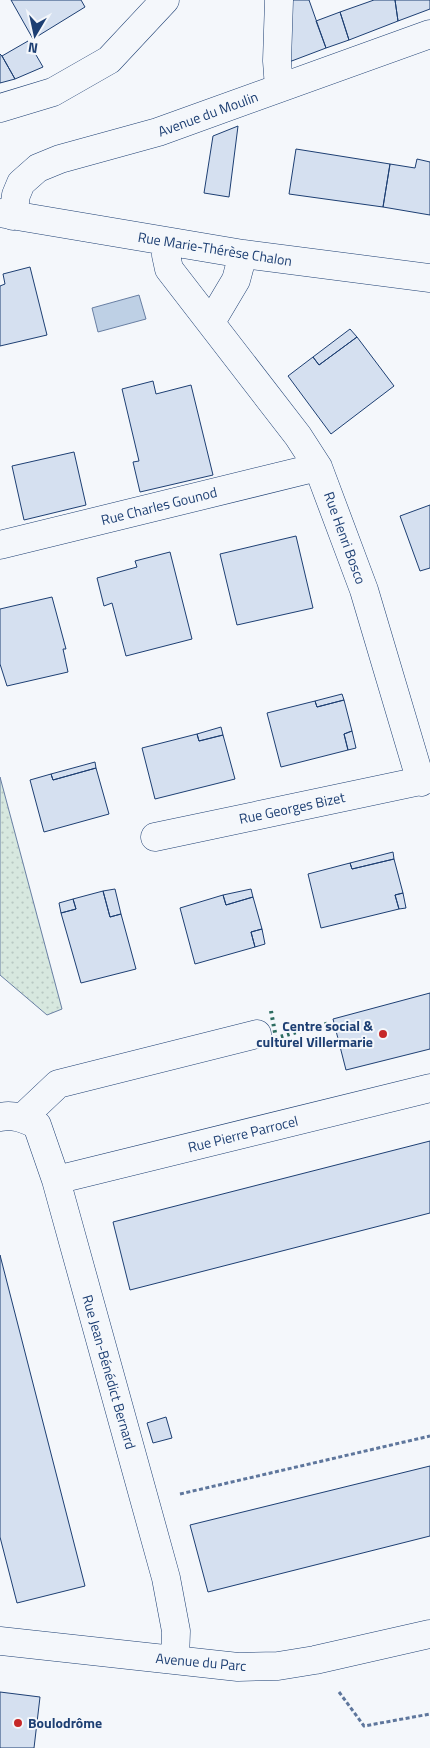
<svg xmlns="http://www.w3.org/2000/svg" width="430" height="1748" font-family="'Titillium Web',sans-serif">
	<style>
		.grass { fill: url(#grass-dots); stroke: #687fa3 }
		.water { fill: #bed0e5; stroke: #687fa3 }
		.building { fill: #d5e0f0; stroke: #1d3f73 }
		.lines { fill: none; stroke-linecap: round; stroke-linejoin: round }
		.minor-casing { stroke: #1d3f73; stroke-width: 29 }
		.path { stroke: #5e769c; stroke-width: 3; stroke-dasharray: 4 2.5; stroke-linecap: butt }
		.minor { stroke: #f4f7fb; stroke-width: 28 }
		.hedge { stroke: #2c6c60; stroke-width: 4; stroke-dasharray: 2.5 4; stroke-linecap: butt }
		.poi-dot { fill: #c62828; stroke: #f4f7fb; stroke-width: 2 }
		.labels { text-anchor: middle; stroke-width: 4; stroke-linejoin: round; paint-order: stroke }
		.street-label { font-size: 14px; fill: #1d3f73; stroke: #f4f7fb }
		.poi-label { font-size: 14px; font-weight: bold; fill: #1d3f73; stroke: #f4f7fb; text-anchor: end }
	</style>
	<defs>
		<pattern id="grass-dots" width="8" height="8" patternUnits="userSpaceOnUse" patternTransform="scale(1.25)"><rect width="8" height="8" fill="#d7e8df"/><path d="M2 2h.1M6 6h.1" fill="none" stroke="#b8c8c3" stroke-width="1.8" stroke-linecap="round"/></pattern>
	</defs>
	<rect width="100%" height="100%" fill="#f4f7fb"/>
	<path class="grass" d="M0 777 62 1009 47 1015 0 975Z"/>
	<path class="water" d="M139 295 146 319 98 332 92 308Z"/>
	<path class="building" d="M11 0H81L85 7 33 39Z
		M290 0H309L326 48 289 62Z
		M374 0H395L398 21 349 40 340 12Z
		M395 0H430V9L398 21Z
		M340 12 349 40 326 48 316 21Z
		M28 41 43 67 15 79 2 56Z
		M0 54 2 56 15 79 0 83Z
		M238 126 229 197 204 193 213 136Z
		M296 149 390 164 383 207 289 194Z
		M417 159 430 162V215L383 207 390 164 415 168Z
		M30 267 47 335 0 346V286L5 284 3 274Z
		M350 329 357 337 319 365 313 357Z
		M357 337 394 386 331 434 288 376 313 357 319 365Z
		M153 381 156 394 191 385 213 475 140 492 133 462 139 461 122 389Z
		M74 452 86 505 24 520 12 466Z
		M430 505V568L420 571 400 516Z
		M296 536 313 608 237 625 220 554Z
		M170 552 192 639 126 656 112 603 104 606 97 578 137 567 135 561Z
		M52 597 66 649H63L68 672 7 686 0 664V609Z
		M342 694 344 700 317 707 315 701Z
		M344 700 352 731 344 734 348 750 281 767 267 713 315 701 317 707Z
		M221 727 223 735 199 741 197 734Z
		M352 731 356 748 348 750 344 734Z
		M197 734 199 741 223 735 235 779 155 799 142 748Z
		M95 762 96 768 53 780 51 774Z
		M96 768 109 814 44 832 30 780 51 774 53 780Z
		M393 852 394 859 352 869 350 863Z
		M394 859 403 893 395 895 399 909 321 928 308 874 350 863 352 869Z
		M115 889 121 914 110 917 103 891Z
		M251 889 253 897 226 905 223 895Z
		M103 891 110 917 121 914 136 969 81 983 61 913 76 909 73 899Z
		M403 893 406 908 399 909 395 895Z
		M223 895 226 905 253 897 262 929 251 932 255 947 195 964 180 908Z
		M73 899 76 909 61 913 59 903Z
		M262 929 265 944 255 947 251 932Z
		M430 993V1049L346 1070 333 1019Z
		M430 1141V1213L130 1290 113 1222Z
		M0 1255 85 1586 17 1603 0 1537Z
		M166 1417 172 1438 153 1443 147 1423Z
		M430 1466V1536L208 1592 190 1525Z
		M0 1692 40 1697 34 1748H0Z"/>
	<g class="lines">
		<defs>
			<path id="minor" d="M279 0 277 61 279 88
				M0 108 53 92 109 60 165 0
				M0 213 243 254 430 278
				M13 216 16 195 21 183 38 168 60 159 158 132 430 34
				M166 242V255L169 269 298 436 318 467 364 590 421 782
				M211 322 236 280 243 254
				M0 545 318 467
				M155 837 430 779
				M0 1117C14 1114 25 1119 37 1125L56 1180 166 1578 176 1631 175 1660
				M22 1118 58 1084 257 1034
				M56 1180 430 1088
				M0 1641 238 1667 278 1666 315 1660 430 1634"/>
		</defs>
		<use href="#minor" class="minor-casing"/>
		<path class="path" d="M180 1494 430 1436
			M339 1692 364 1726 430 1714"/>
		<use href="#minor" class="minor"/>
		<path class="hedge" d="M271 1011 276 1038 329 1023"/>
	</g>
	<g class="poi-dot">
		<circle cx="383" cy="1034" r="5"/>
		<circle cx="18" cy="1723" r="5"/>
	</g>
	<g class="labels">
		<g class="street-label">
			<text transform="translate(208 114) rotate(-20)" y="5">Avenue du Moulin</text>
			<text transform="translate(215 249) rotate(9)" y="5">Rue Marie-Thérèse Chalon</text>
			<text transform="translate(159 506) rotate(-14)" y="5">Rue Charles Gounod</text>
			<text transform="translate(345 538) rotate(70)" y="5">Rue Henri Bosco</text>
			<text transform="translate(292 808) rotate(-12)" y="5">Rue Georges Bizet</text>
			<text transform="translate(243 1134) rotate(-14)" y="5">Rue Pierre Parrocel</text>
			<text transform="translate(109 1372) rotate(74)" y="5">Rue Jean-Bénédict Bernard</text>
			<text transform="translate(201 1662) rotate(5)" y="5">Avenue du Parc</text>
		</g>
		<g class="poi-label">
			<text x="373" y="1031">Centre social &amp;<tspan x="373" dy="16">culturel Villermarie</tspan></text>
			<text x="28" y="1728" text-anchor="start">Boulodrôme</text>
		</g>
	</g>
	<g transform="translate(35 35) rotate(189)" stroke="#f4f7fb" stroke-width="4" paint-order="stroke">
	<path d="M0-4L9 19L0 12L-9 19Z" fill="#1d3f73"/>
	<text y="-8" font-size="14" font-weight="bold" text-anchor="middle" fill="#1d3f73">N</text>
	</g>
</svg>
